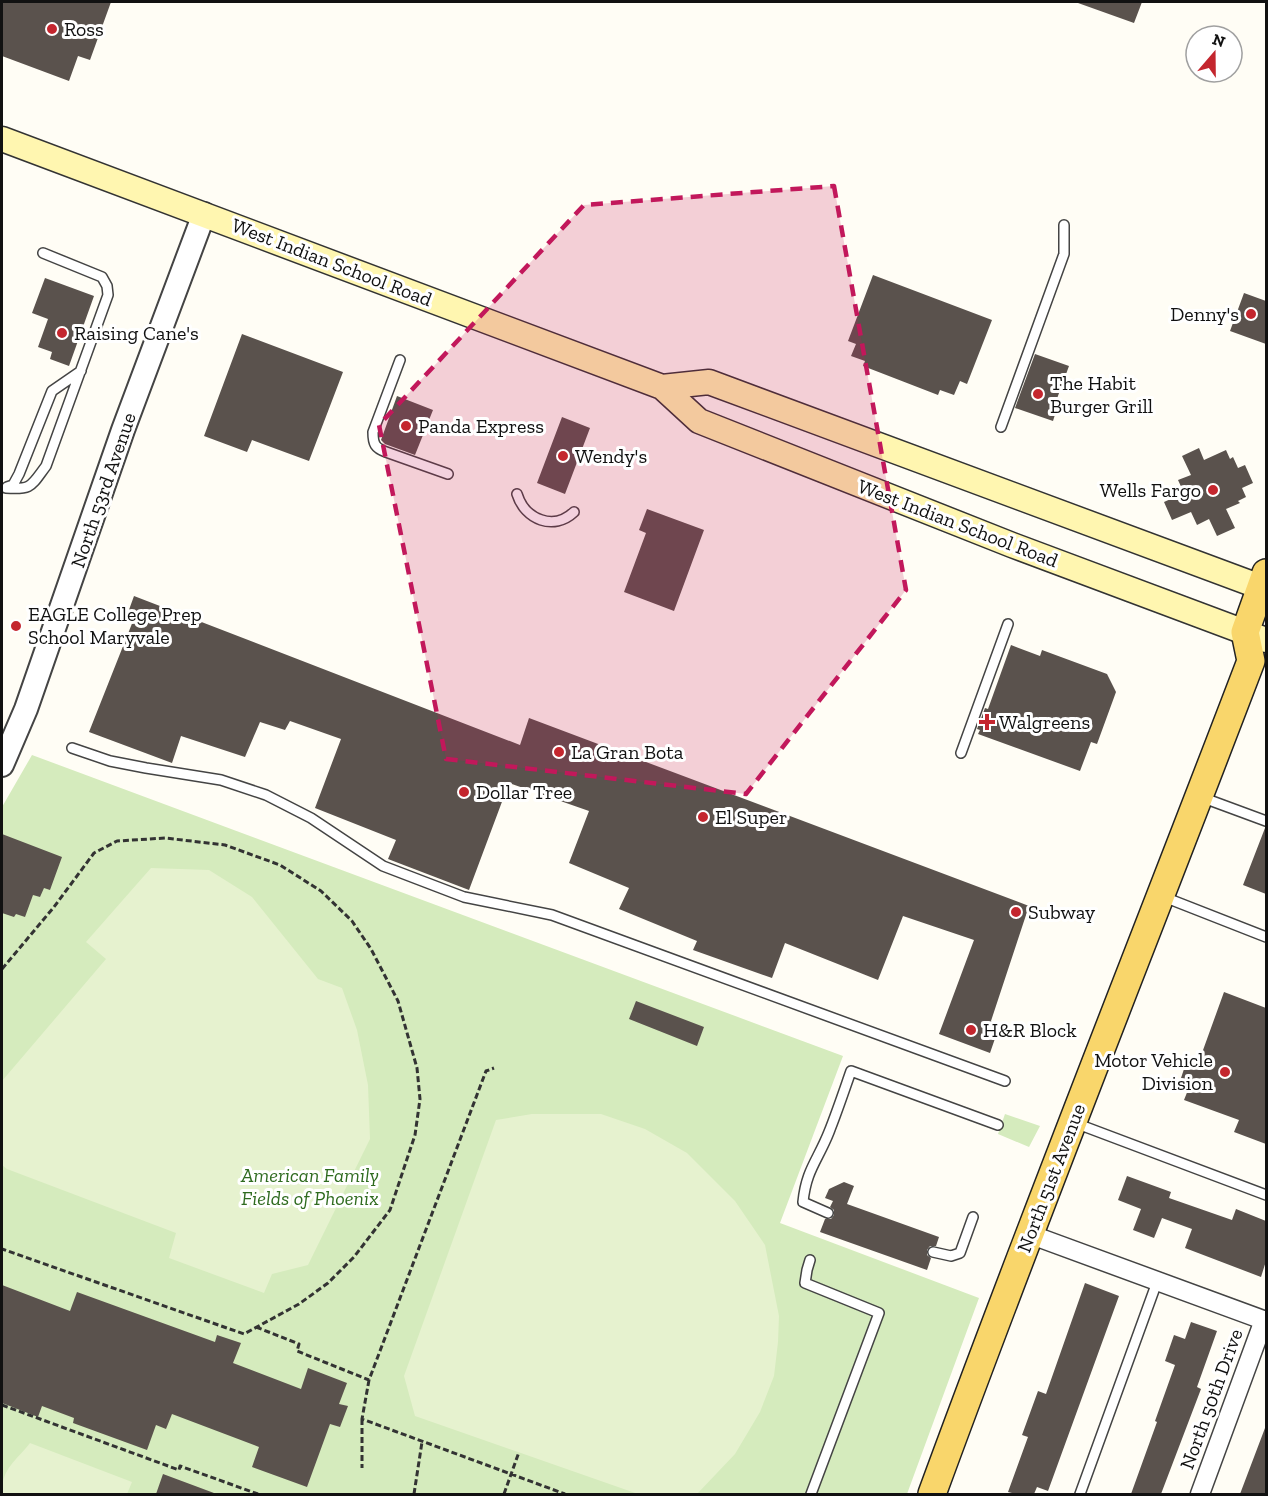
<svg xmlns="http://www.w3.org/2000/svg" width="1268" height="1496" font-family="'Zilla Slab',serif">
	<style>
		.green { fill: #d5ebbd }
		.pitch { fill: #e6f2cf }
		.building { fill: #5a524d }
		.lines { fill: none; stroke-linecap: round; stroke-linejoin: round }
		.service-casing { stroke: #444; stroke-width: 12 }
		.minor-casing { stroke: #444; stroke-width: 21 }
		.tertiary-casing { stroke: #444; stroke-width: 26 }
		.secondary-casing { stroke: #333; stroke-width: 27 }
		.primary-casing { stroke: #222; stroke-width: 30 }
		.path { stroke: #333; stroke-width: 3; stroke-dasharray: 6 3; stroke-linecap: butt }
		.service { stroke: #fff; stroke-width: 9 }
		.minor { stroke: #fff; stroke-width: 18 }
		.tertiary { stroke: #fff; stroke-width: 22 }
		.secondary { stroke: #fff6b0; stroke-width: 24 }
		.primary { stroke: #f9d66b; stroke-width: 27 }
		.marked { fill: #c2185b; fill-opacity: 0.2; stroke: #c2185b; stroke-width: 4.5; stroke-dasharray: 12 8; stroke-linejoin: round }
		.poi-dot { fill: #c4262e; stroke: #fff; stroke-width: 2 }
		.labels { text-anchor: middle; stroke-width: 6; stroke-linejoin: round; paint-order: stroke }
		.poi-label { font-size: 20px; fill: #111; stroke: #fff; text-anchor: start }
		.street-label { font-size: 20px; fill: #111; stroke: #fff }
		.park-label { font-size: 20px; font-style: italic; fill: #2f6b1f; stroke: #fff }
	</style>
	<rect width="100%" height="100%" fill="#fffdf5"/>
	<path class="green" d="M32 755 843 1056 780 1223 979 1298 907 1494H2V807Z
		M1005 1114 1040 1126 1029 1147 998 1134Z"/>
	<path class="pitch" d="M151 868 209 870 252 897 318 979 342 988 357 1030 368 1085 370 1139 308 1265 272 1274 264 1293 169 1258 176 1233 7 1169 2 1165V1081L106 959 86 942Z
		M532 1114H601L645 1129 687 1153 735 1201 765 1245 779 1316 778 1342 774 1376 760 1412 735 1454 697 1494H638L415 1416 404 1376 496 1120Z
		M30 1443 132 1482 127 1494H2C1 1469 16 1461 30 1443Z"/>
	<path class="building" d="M2 2H111L90 60 78 56 69 81 2 56Z
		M1079 2H1142L1134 23 1078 3Z
		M873 275 992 320 967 384 960 381 954 395 940 390 938 395 863 366 865 361 851 356 856 344 848 341Z
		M45 278 94 296 69 366 50 359 52 352 38 347 48 319 32 313Z
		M1244 293 1266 301V344L1230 331Z
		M242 334 343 372 309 461 252 440 247 452 204 436Z
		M1035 354 1069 366 1055 404 1058 405 1053 421 1015 408Z
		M397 396 433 410 415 455 385 444 381 440Z
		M562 417 590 428 565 494 537 483Z
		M1199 448 1204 460 1226 450 1230 459 1233 457 1238 468 1245 465 1253 483 1242 488 1246 497 1238 501 1240 503 1226 509 1235 528 1217 536 1209 519 1197 525 1191 512 1172 520 1164 502 1184 493 1178 480 1191 475 1182 456Z
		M647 509 704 530 674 611 624 592 646 533 639 530Z
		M134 596 520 745 529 718 1029 906 991 1021 1000 1024 990 1053 939 1034 974 940 903 916 878 980 785 943 772 978 693 950 697 941 619 909 629 888 569 863 589 811 509 783 469 890 388 859 396 840 315 808 341 739 290 721 285 730 260 722 245 757 181 736 172 763 89 732 133 621 126 618Z
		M1011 645 1040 656 1042 650 1107 674 1116 692 1097 744 1091 742 1080 771 978 734 980 730 977 729 985 708 988 709Z
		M1265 828H1266V894L1243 885Z
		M2 834 62 857 50 890 44 888 40 897 33 895 25 917 16 914 14 917 2 913Z
		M1224 992 1266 1008V1144L1234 1132 1239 1120 1184 1100 1190 1085 1180 1081 1187 1060 1198 1064Z
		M636 1001 704 1027 697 1046 629 1019Z
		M1127 1176 1171 1192 1169 1198 1232 1220 1236 1209 1266 1221V1261L1261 1277 1185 1248 1192 1229 1162 1218 1154 1238 1133 1230 1141 1209 1118 1200Z
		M844 1182 854 1186 847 1204 939 1237 936 1246H930L927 1250V1255L931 1258 927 1270 820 1232 825 1219H831L834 1215V1210L830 1207 833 1201 825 1198 829 1189Z
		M1085 1283 1119 1296 1048 1491 1037 1487 1034 1494H1016L1008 1492 1028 1437 1022 1435 1038 1391 1046 1394Z
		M2 1285 70 1311 77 1292 215 1342 217 1335 241 1343 233 1363 301 1389 308 1368 347 1383 339 1404 348 1406 340 1427 330 1424 307 1487 252 1467 259 1447 172 1414 166 1429 156 1425 147 1450 73 1423 74 1418 42 1406 38 1417 2 1403Z
		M1191 1322 1217 1331 1197 1387 1201 1389 1161 1494H1131L1157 1422 1155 1421 1175 1365 1165 1361 1174 1335 1185 1339Z
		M1265 1428H1266V1494H1240Z
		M163 1474 214 1493V1494H156Z"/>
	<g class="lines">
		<defs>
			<path id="service" d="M400 360 373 432C373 444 375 448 386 452L448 474
				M1001 427 1064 254V225
				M7 487 13 485 19 474 52 391 81 371
				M6 488C32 490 31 486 46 466L108 295 107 286 102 277 43 253
				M517 494C525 520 554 531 574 512
				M72 748 110 761 146 768 221 780 266 795 311 818 383 866 464 897 552 915 1005 1081
				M961 753 1008 624
				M1201 797 1266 821
				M1164 897 1266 937
				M1075 1123 1266 1195
				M828 1213 803 1202C806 1170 818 1160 829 1132 837 1112 844 1091 851 1071L998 1125
				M933 1252 951 1256 960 1253 973 1217
				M810 1260 807 1270 805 1283 879 1313 811 1494
				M1080 1494 1157 1282"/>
			<path id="minor" d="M1029 1234 1266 1321
				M1200 1494 1264 1320"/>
			<path id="tertiary" d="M2 765 26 709 123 430 204 214"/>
			<path id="secondary" d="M2 139 662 387 699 421 1012 545 1266 640
				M662 387 709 382 1266 589"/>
			<path id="primary" d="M932 1494C1034 1215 1145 939 1251 661L1245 632 1266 573"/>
		</defs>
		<use href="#service" class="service-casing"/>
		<use href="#minor" class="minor-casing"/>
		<use href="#tertiary" class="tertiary-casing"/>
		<use href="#secondary" class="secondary-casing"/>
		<use href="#primary" class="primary-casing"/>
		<path class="path" d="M2 969 54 907 94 853 117 841 165 838 225 845 280 865 321 891 352 921 371 949 398 1001 417 1068 420 1099 415 1135 390 1210 354 1257 328 1283 299 1304 244 1334 2 1249
			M256 1327 299 1344 297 1351 369 1380 486 1071 494 1068
			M369 1380 362 1419 565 1494
			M2 1405 179 1470 180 1466 258 1494
			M362 1419V1468
			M414 1494 422 1442
			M504 1494 519 1452"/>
		<use href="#service" class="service"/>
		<use href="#minor" class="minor"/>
		<use href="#tertiary" class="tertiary"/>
		<use href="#secondary" class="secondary"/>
		<use href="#primary" class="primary"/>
	</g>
	<path class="marked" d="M834 186 906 590 746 794 446 759 379 425 584 205Z"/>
	<g class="poi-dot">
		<circle cx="52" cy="29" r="6"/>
		<circle cx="1251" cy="314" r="6"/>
		<circle cx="62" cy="333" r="6"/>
		<circle cx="1038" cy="394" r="6"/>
		<circle cx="406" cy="426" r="6"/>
		<circle cx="563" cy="456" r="6"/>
		<circle cx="1213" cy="490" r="6"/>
		<circle cx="16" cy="626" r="6"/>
		<path d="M984 713h6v6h6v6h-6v6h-6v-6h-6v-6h6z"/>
		<circle cx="559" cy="752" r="6"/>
		<circle cx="464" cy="792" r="6"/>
		<circle cx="703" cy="817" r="6"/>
		<circle cx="1016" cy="912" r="6"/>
		<circle cx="971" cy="1030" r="6"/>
		<circle cx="1225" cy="1072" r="6"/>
	</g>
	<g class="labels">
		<g class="poi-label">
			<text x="64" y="36">Ross</text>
			<text x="1239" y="321" text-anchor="end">Denny's</text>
			<text x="74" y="340">Raising Cane's</text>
			<text x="1050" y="390">The Habit<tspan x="1050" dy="23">Burger Grill</tspan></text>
			<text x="418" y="433">Panda Express</text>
			<text x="575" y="463">Wendy's</text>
			<text x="1201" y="497" text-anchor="end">Wells Fargo</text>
			<text x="28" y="621">EAGLE College Prep<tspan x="28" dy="23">School Maryvale</tspan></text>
			<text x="999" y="729">Walgreens</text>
			<text x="571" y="759">La Gran Bota</text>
			<text x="476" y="799">Dollar Tree</text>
			<text x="715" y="824">El Super</text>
			<text x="1028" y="919">Subway</text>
			<text x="983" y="1037">H&amp;R Block</text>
			<text x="1213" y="1067" text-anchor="end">Motor Vehicle<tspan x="1213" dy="23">Division</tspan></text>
		</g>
		<g class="street-label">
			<text transform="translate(332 262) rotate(21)" y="7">West Indian School Road</text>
			<text transform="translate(103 490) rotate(-71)" y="7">North 53rd Avenue</text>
			<text transform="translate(958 523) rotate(21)" y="7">West Indian School Road</text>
			<text transform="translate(1051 1178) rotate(-69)" y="7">North 51st Avenue</text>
			<text transform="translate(1211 1399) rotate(-70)" y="7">North 50th Drive</text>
		</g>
		<g class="park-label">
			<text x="310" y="1182">American Family<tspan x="310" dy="23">Fields of Phoenix</tspan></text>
		</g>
	</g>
	<rect width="1268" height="1496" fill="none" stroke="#111111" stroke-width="6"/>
	<g transform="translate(1214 54) rotate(20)"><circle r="28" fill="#ffffff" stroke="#a0a0a0" stroke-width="1.5"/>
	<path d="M0-4.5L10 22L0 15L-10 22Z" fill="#c4262e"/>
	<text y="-9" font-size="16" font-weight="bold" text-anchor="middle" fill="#111111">N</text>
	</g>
</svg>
